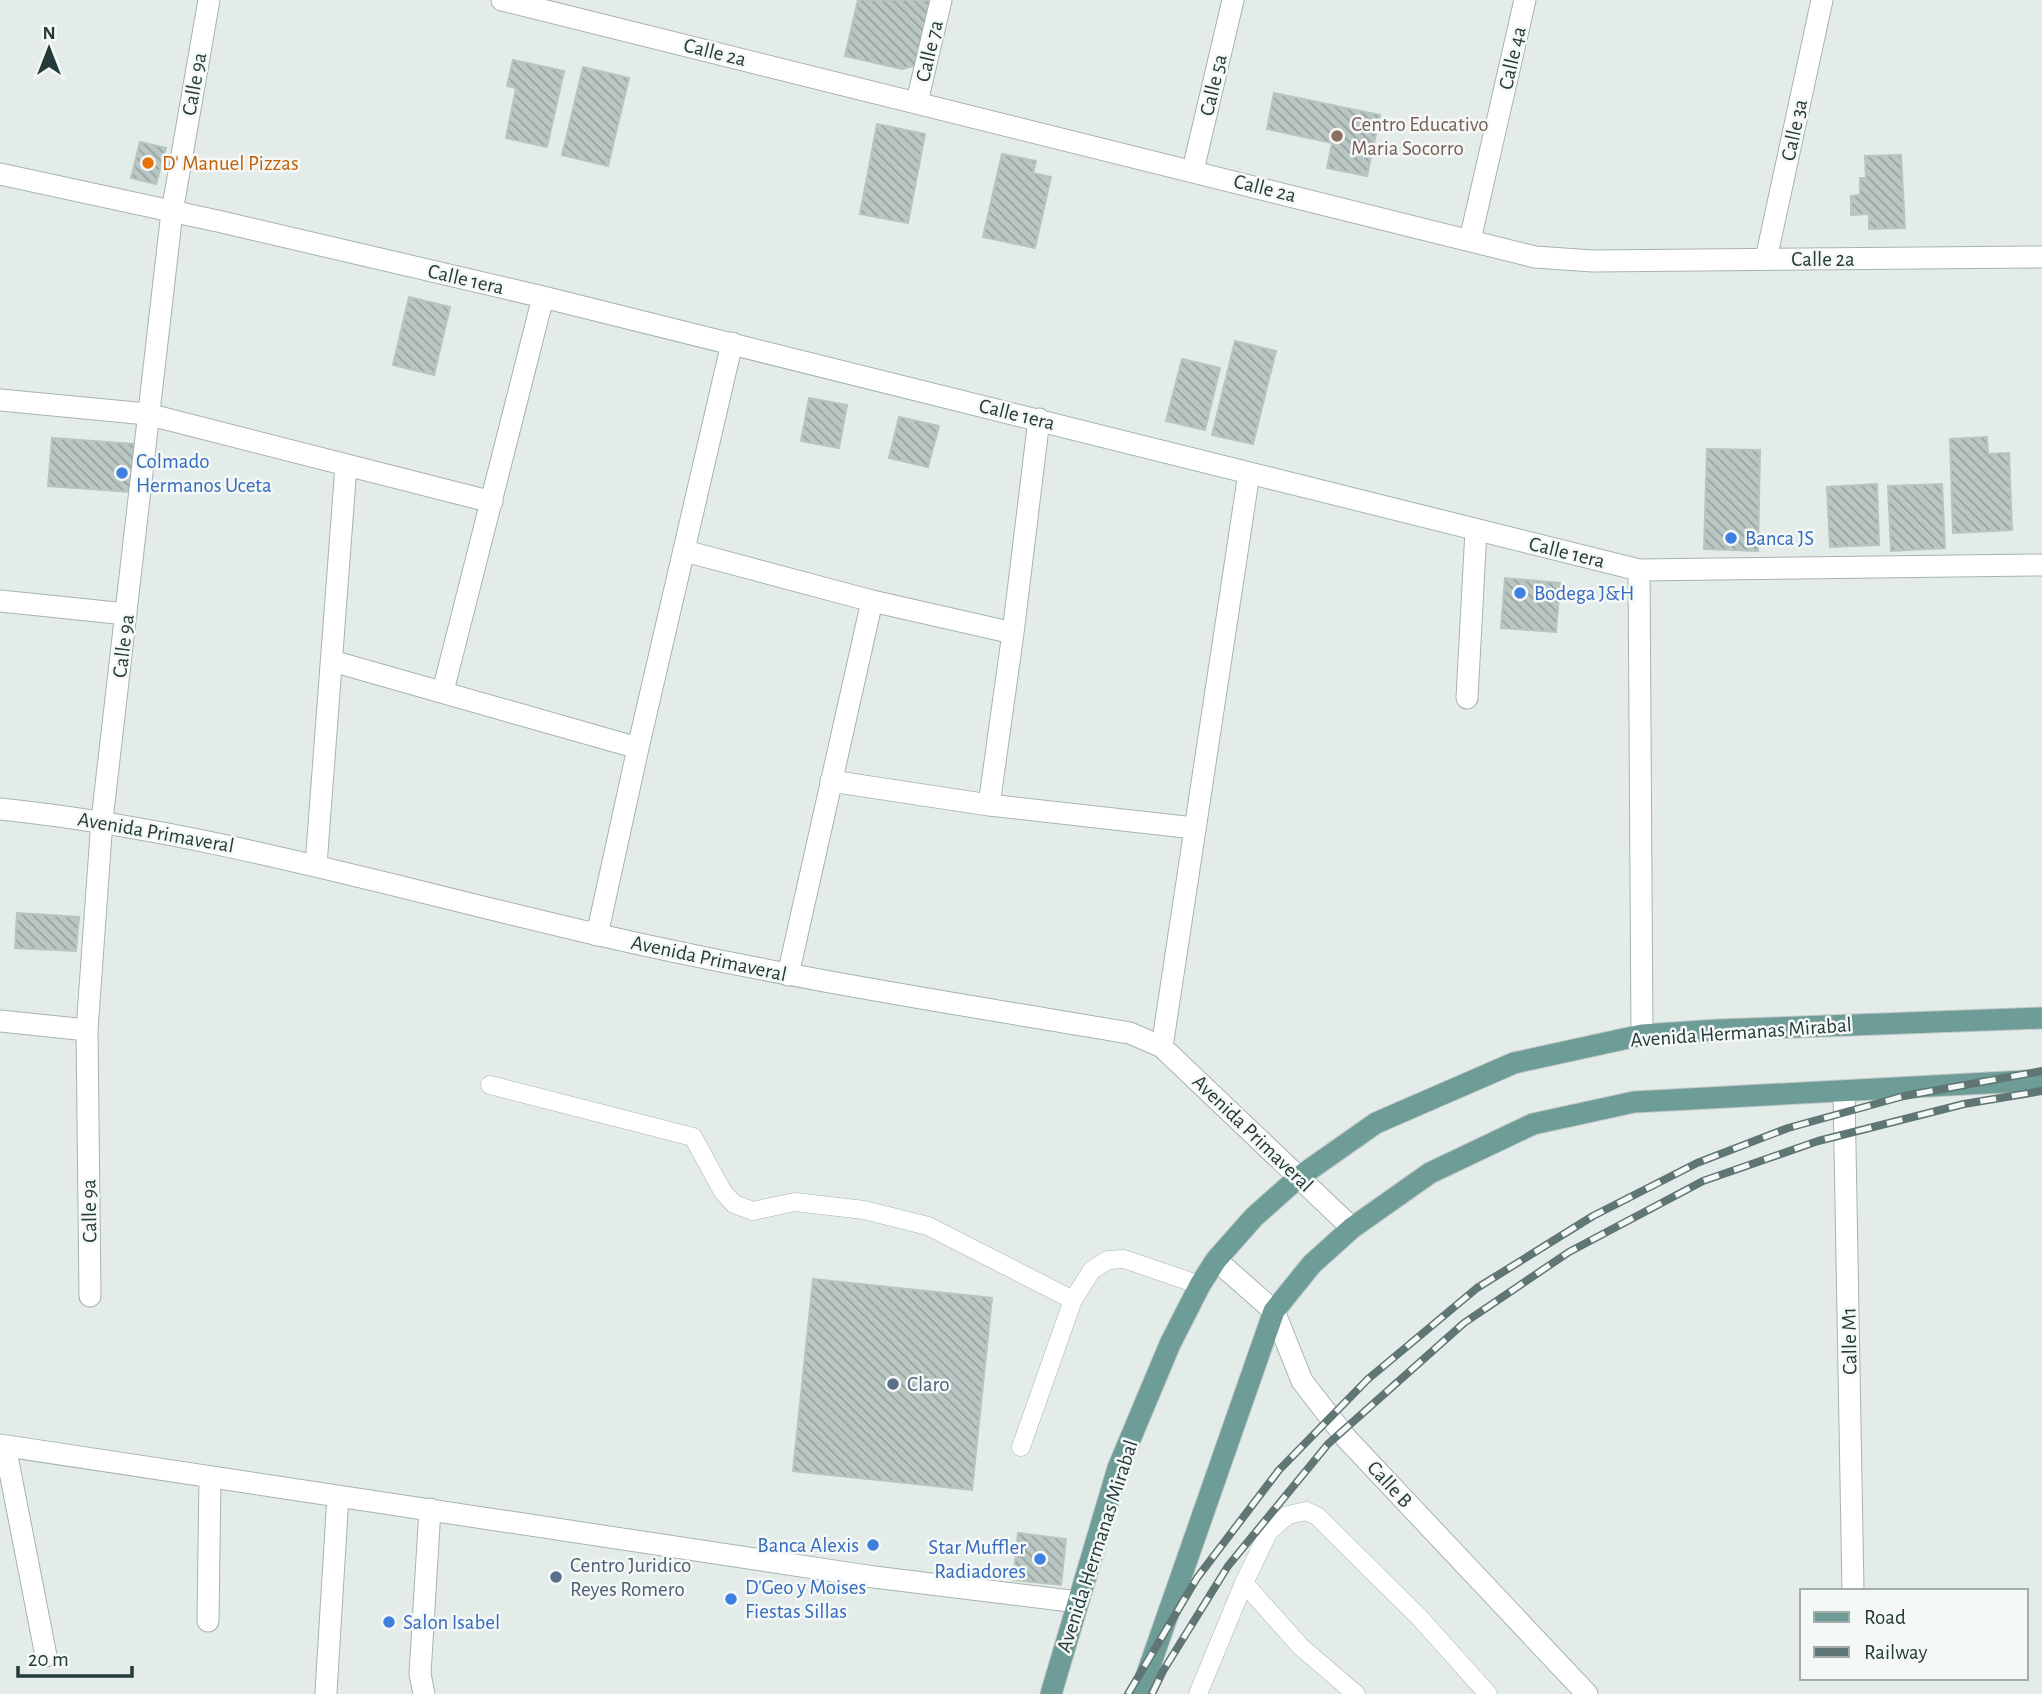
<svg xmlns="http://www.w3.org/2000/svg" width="2042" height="1694" font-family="'Alegreya Sans',sans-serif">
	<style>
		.building { fill: url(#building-back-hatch); stroke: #b7c5c1; stroke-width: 2 }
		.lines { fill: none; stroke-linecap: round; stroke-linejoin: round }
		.service-casing { stroke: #a7b3b1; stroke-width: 19 }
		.minor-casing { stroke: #a7b3b1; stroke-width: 23 }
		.tertiary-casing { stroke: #a7b3b1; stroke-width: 23 }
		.primary-casing { stroke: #c2c8c8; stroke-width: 23 }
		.service { stroke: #fff; stroke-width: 18 }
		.minor { stroke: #fff; stroke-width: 21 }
		.tertiary { stroke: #fff; stroke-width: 21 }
		.primary { stroke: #6e9c97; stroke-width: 21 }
		.rail-casing { stroke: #607674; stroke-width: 8 }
		.rail { stroke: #f4f8f7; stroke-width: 5; stroke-dasharray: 16; stroke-linecap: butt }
		.education-dot { fill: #8d6e63; stroke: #f4f8f7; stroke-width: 2.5 }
		.food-dot { fill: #e8710a; stroke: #f4f8f7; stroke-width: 2.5 }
		.shop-dot { fill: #3f7fe0; stroke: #f4f8f7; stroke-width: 2.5 }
		.service-dot { fill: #5c6f8a; stroke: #f4f8f7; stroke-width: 2.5 }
		.labels { text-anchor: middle; stroke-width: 5; stroke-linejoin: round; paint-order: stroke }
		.street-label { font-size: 21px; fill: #253b39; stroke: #f4f8f7 }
		.education-label { font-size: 21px; fill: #785e54; stroke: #f4f8f7; text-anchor: start }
		.food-label { font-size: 21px; fill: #c56008; stroke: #f4f8f7; text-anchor: start }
		.shop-label { font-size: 21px; fill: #366cbe; stroke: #f4f8f7; text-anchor: start }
		.service-label { font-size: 21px; fill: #4e5e75; stroke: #f4f8f7; text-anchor: start }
	</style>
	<defs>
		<pattern id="building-back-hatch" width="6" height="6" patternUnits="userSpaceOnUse" patternTransform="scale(1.75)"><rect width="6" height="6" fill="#b9c6c3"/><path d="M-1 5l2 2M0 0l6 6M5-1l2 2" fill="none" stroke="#96a29f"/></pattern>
	</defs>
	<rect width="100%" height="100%" fill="#e4ece9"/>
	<path class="building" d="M858 0H933L920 57 913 66 902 69 845 56Z
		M513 60 564 71 547 147 506 138 516 88 507 86Z
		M583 67 629 78 608 166 562 155Z
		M1274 93 1380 115 1367 176 1327 168 1332 143 1267 129Z
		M877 124 925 134 908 223 860 214Z
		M140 142 166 148 156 184 131 178Z
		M1002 154 1036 161 1033 173 1051 177 1035 248 983 237Z
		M1901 155 1905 228 1869 229V214L1851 215V196L1860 195V178H1866L1865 156Z
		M409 297 450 307 434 375 393 365Z
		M1235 341 1276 351 1253 444 1212 435Z
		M1182 359 1220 368 1205 430 1166 421Z
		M809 398 847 405 839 448 801 441Z
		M899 417 939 426 928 467 889 458Z
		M1987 437 1988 454 2009 453 2012 530 1953 533 1950 439Z
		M52 438 134 444 131 492 48 486Z
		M1707 449 1760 450 1758 551 1704 549Z
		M1877 484 1879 545 1830 547 1827 487Z
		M1942 484 1945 548 1891 551 1888 486Z
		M1505 578 1560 583 1556 632 1501 628Z
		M17 913 79 917 76 951 15 948Z
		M813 1279 992 1298 972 1490 793 1471Z
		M1018 1533 1066 1539 1061 1585 1013 1580Z"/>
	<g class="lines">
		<defs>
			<path id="service" d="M490 1085 693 1137 723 1192 734 1204 753 1211 795 1202 864 1210 928 1226 1073 1300
				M1021 1447 1073 1300 1092 1270 1108 1260 1124 1259 1200 1285
				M1244 1583 1301 1647 1356 1694
				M1198 1694 1244 1583 1269 1531 1288 1515 1306 1511 1317 1516 1419 1617 1488 1694"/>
			<path id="minor" d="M502 0 1535 257 1593 261 2042 257
				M917 102 941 0
				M1193 170 1233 0
				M0 174 222 222 543 297 1639 570 2042 565
				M1470 240 1525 0
				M1766 259 1822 0
				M0 400 147 414 492 502
				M685 551 872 601 1013 633
				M1639 570 1642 1035
				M0 601 126 614
				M332 661 638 748
				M443 691 543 297
				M1467 698 1476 530
				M831 781 989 805 1194 828
				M989 805 1013 633 1039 419
				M316 865 346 466
				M597 935 638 748 732 343
				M788 975 872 601
				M0 1021 87 1030
				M1162 1047 1249 473
				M1844 1092 1853 1591
				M1216 1260 1274 1311 1302 1381 1347 1439 1587 1694
				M90 1296 87 1030 102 820 172 212 209 0
				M0 1445 874 1577 1078 1602
				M5 1446 46 1656
				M208 1621 210 1477
				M326 1692 338 1496
				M424 1694 420 1674 430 1509"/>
			<path id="tertiary" d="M0 809C203 830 396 888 595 934 772 975 951 1003 1130 1033L1162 1047 1352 1228"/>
			<path id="primary" d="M1051 1694 1118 1468 1170 1344 1200 1285 1216 1260 1254 1217 1299 1177 1376 1123 1514 1063 1642 1035 1717 1030 2042 1018
				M1140 1694 1274 1311 1312 1264 1352 1228 1430 1173 1533 1124 1634 1102 2042 1080"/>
		</defs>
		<use href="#service" class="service-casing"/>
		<use href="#minor" class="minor-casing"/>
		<use href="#tertiary" class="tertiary-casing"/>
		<use href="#primary" class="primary-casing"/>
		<use href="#service" class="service"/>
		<use href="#minor" class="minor"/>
		<use href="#tertiary" class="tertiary"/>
		<use href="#primary" class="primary"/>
		<defs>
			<path id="rail" d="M1128 1694 1197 1578 1279 1470 1368 1379 1477 1288 1593 1216 1697 1163 1788 1128 1904 1096 2042 1071
				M1152 1694 1163 1671 1228 1566 1328 1444 1464 1323 1569 1252 1703 1181 1818 1141 1964 1104 2042 1091"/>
		</defs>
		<use href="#rail" class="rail-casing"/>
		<use href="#rail" class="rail"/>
	</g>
	<circle class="education-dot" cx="1337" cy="136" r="7"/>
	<circle class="food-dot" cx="148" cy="163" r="7"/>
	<g class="shop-dot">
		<circle cx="122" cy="473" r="7"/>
		<circle cx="1731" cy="538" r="7"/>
		<circle cx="1520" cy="593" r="7"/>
		<circle cx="873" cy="1545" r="7"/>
		<circle cx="1040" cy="1559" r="7"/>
		<circle cx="731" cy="1599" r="7"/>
		<circle cx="389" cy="1622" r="7"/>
	</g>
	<g class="service-dot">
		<circle cx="893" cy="1384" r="7"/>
		<circle cx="556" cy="1577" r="7"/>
	</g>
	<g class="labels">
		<g class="street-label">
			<text transform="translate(929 51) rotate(-77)" y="7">Calle 7a</text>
			<text transform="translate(715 52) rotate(14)" y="7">Calle 2a</text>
			<text transform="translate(1512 58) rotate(-77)" y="7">Calle 4a</text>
			<text transform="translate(194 84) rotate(-80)" y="7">Calle 9a</text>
			<text transform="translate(1213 85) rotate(-77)" y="7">Calle 5a</text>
			<text transform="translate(1794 130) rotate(-78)" y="7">Calle 3a</text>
			<text transform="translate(1265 188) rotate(14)" y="7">Calle 2a</text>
			<text x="1823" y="266">Calle 2a</text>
			<text transform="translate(466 279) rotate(13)" y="7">Calle 1era</text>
			<text transform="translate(1017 414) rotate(14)" y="7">Calle 1era</text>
			<text transform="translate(1567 552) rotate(14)" y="7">Calle 1era</text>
			<text transform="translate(123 646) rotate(-83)" y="7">Calle 9a</text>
			<text transform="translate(156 832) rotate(10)" y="7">Avenida Primaveral</text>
			<text transform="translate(709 958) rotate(12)" y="7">Avenida Primaveral</text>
			<text transform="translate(1741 1032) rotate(-4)" y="7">Avenida Hermanas Mirabal</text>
			<text transform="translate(1253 1133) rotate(44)" y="7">Avenida Primaveral</text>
			<text transform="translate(89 1211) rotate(-91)" y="7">Calle 9a</text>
			<text transform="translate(1849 1341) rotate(-91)" y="7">Calle M1</text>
			<text transform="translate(1390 1484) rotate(47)" y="7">Calle B</text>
			<text transform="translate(1097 1546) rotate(-72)" y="7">Avenida Hermanas Mirabal</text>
		</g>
		<g class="education-label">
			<text x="1351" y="131">Centro Educativo<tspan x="1351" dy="24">Maria Socorro</tspan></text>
		</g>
		<g class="food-label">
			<text x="162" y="170">D' Manuel Pizzas</text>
		</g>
		<g class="shop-label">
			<text x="136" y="468">Colmado<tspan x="136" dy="24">Hermanos Uceta</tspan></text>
			<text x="1745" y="545">Banca JS</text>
			<text x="1534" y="600">Bodega J&amp;H</text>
			<text x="859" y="1552" text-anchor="end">Banca Alexis</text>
			<text x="1026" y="1554" text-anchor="end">Star Muffler<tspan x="1026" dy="24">Radiadores</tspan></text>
			<text x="745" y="1594">D'Geo y Moises<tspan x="745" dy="24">Fiestas Sillas</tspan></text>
			<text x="403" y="1629">Salon Isabel</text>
		</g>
		<g class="service-label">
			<text x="907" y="1391">Claro</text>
			<text x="570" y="1572">Centro Juridico<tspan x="570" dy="24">Reyes Romero</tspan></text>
		</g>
	</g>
	<rect x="1800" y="1589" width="228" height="91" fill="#f4f8f7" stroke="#a1acab" stroke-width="2"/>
	<rect x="1814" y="1612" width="35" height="10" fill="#6e9c97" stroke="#a1acab" stroke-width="2"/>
	<text x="1864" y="1624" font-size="21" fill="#253b39">Road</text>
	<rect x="1814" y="1647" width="35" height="10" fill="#607674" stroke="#a1acab" stroke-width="2"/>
	<text x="1864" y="1659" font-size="21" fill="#253b39">Railway</text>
	<g transform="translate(49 49)" stroke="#f4f8f7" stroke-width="5" paint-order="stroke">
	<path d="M0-5L12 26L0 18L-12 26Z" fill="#253b39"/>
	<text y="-10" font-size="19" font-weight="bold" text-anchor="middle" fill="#253b39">N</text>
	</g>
	<path d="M18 1666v10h114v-10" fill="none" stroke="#253b39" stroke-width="3.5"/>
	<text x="28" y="1666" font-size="21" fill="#253b39" stroke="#f4f8f7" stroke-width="5" paint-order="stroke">20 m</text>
</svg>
